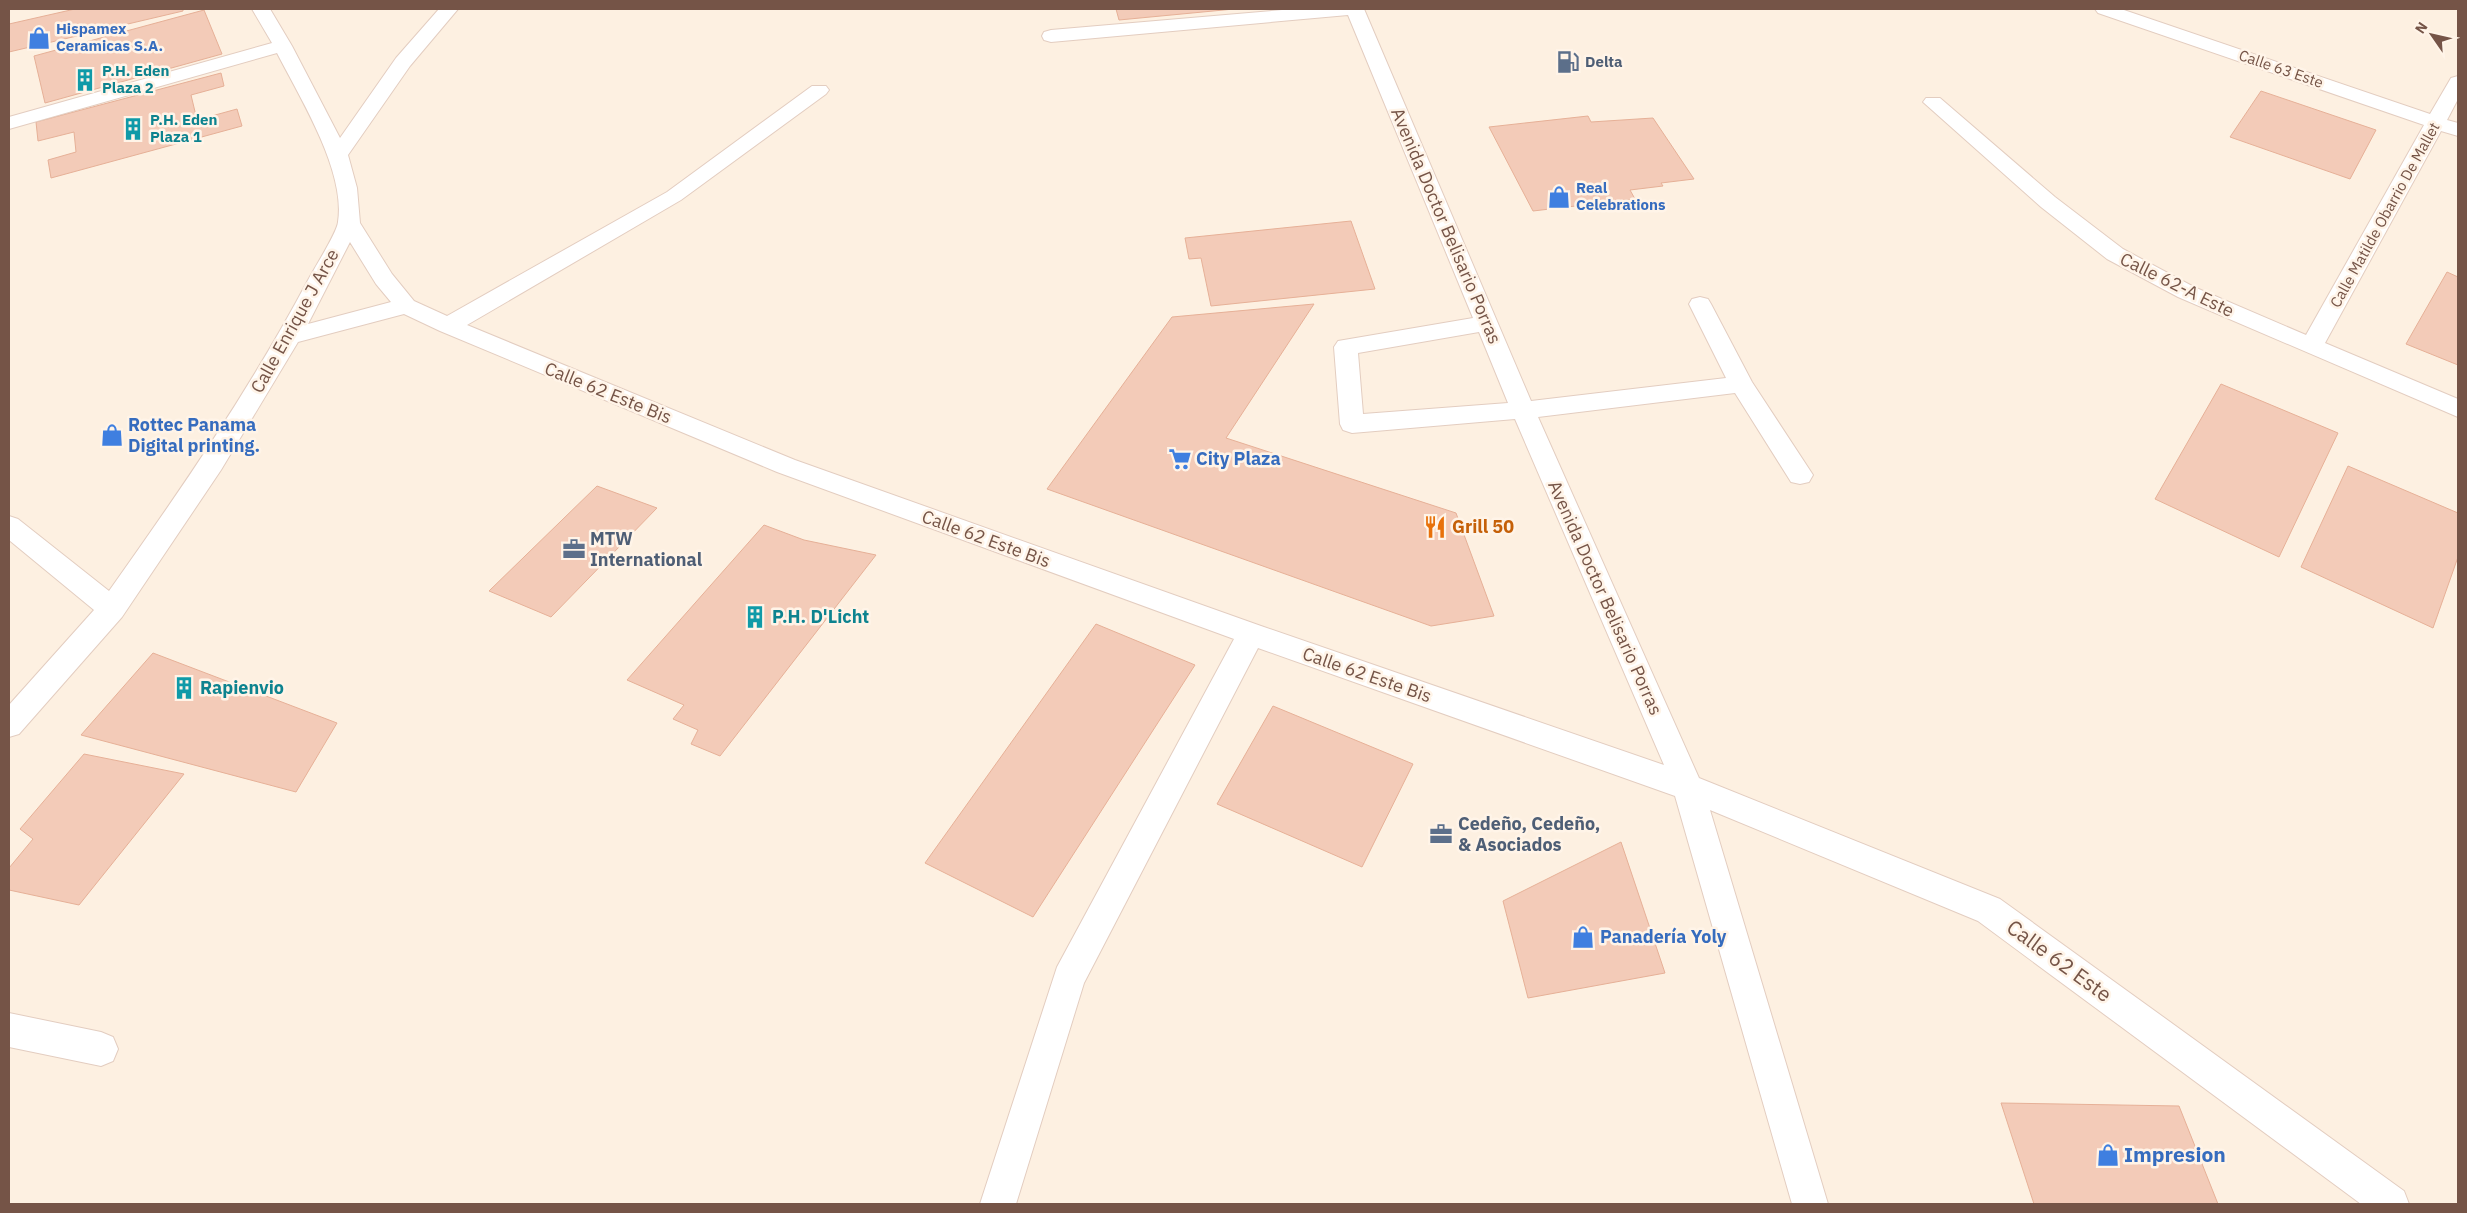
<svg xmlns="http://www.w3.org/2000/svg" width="2467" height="1213" font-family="'IBM Plex Sans',sans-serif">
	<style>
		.building { fill: #f3cbb8; stroke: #e6b097 }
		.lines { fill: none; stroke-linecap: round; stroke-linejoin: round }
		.minor-casing { stroke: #e3cdc0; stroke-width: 2 }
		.minor { fill: #fff; fill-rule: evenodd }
		.labels { text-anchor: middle; stroke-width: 5; stroke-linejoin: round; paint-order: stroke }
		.far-shop-label { font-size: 15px; font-weight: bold; fill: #366cbe; stroke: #fff4e8; text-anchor: start }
		.far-service-label { font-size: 15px; font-weight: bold; fill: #4e5e75; stroke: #fff4e8; text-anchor: start }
		.far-street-label { font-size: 15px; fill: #755447; stroke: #fff4e8 }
		.far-culture-label { font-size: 15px; font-weight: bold; fill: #0d838f; stroke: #fff4e8; text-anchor: start }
		.street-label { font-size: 18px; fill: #755447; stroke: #fff4e8 }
		.shop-label { font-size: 18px; font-weight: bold; fill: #366cbe; stroke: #fff4e8; text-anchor: start }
		.food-label { font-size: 18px; font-weight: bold; fill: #c56008; stroke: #fff4e8; text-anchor: start }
		.service-label { font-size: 18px; font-weight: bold; fill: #4e5e75; stroke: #fff4e8; text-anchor: start }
		.culture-label { font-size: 18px; font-weight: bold; fill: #0d838f; stroke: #fff4e8; text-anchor: start }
		.near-street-label { font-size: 21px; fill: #755447; stroke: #fff4e8 }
		.near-shop-label { font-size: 21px; font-weight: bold; fill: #366cbe; stroke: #fff4e8; text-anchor: start }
	</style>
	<rect width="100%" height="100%" fill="#fdf0e1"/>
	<path class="building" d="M75 9H183V11L9 52V24Z
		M1116 9H1234L1119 20Z
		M204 10 222 54 45 103 34 56Z
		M221 73 224 86 191 95 197 120 237 109 242 126 51 178 48 160 76 152 74 132 38 141 36 122Z
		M2261 91 2376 130 2350 179 2230 137Z
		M1588 116 1591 122 1653 118 1694 179 1661 183 1663 186 1630 190 1635 199 1533 211 1489 127Z
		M1351 221 1375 289 1211 306 1201 258 1189 259 1185 238Z
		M2447 272 2458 277V365L2406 344Z
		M1314 304 1226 438 1456 513 1494 616 1431 626 1047 489 1172 317Z
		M2221 384 2338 433 2279 557 2155 499Z
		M2348 466 2458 513V557L2433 628 2301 567Z
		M597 486 657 508 551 617 489 591Z
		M764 525 804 540 876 555 720 756 691 744 698 730 673 719 684 705 627 680Z
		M1096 624 1195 665 1033 917 925 863Z
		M153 653 337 723 296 792 81 735Z
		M1273 706 1413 764 1362 867 1217 804Z
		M84 754 184 774 79 905 9 890V868L33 839 20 829Z
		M1621 842 1665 973 1528 998 1503 901Z
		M2001 1103 2179 1106 2218 1204H2034Z"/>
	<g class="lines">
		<defs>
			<path id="minor" d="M252 9H270L292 46 340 138 396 58 439 9H458L410 66 348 155 357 188 360 223 392 274 414 301 447 316 667 192 812 86H826L829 90 826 94 681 200 467 325 795 460 1261 626 1664 765 1515 419 1352 433 1343 430 1340 424 1334 347 1338 341 1473 318 1348 15 1051 42 1044 40 1042 36 1044 32 1051 30 1294 9H1364L1531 401 1726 378 1689 304 1692 299 1700 297 1708 299 1711 304 1752 382 1813 475 1809 482 1800 484 1791 482 1735 393 1538 417 1699 778 2000 899 2404 1191 2409 1204H2361L1978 921 1710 810 1828 1204H1792L1675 796 1258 648 1084 983 1016 1204H980L1057 967 1234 639 777 472 440 331 404 314 298 342 221 470 122 617 19 734 9 737V705L94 610 9 540V516L18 519 109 591C180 491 249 391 307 282 313 270 337 233 338 222 346 171 300 98 277 53L9 129V117L272 43ZM350 242 376 284 391 302 308 324ZM1479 332 1508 403 1363 414 1358 353Z
				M2095 9H2121L2430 114 2451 78 2458 76V99L2447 120 2458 123V136L2441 131 2325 343 2458 399V417L2178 297 2107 259 2041 207 1923 102 1926 98H1940L2055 197 2123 249 2194 287 2306 335 2424 125 2098 13Z
				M9 1013 101 1032 113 1037 118 1049 113 1061 101 1066 9 1047Z"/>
		</defs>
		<use href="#minor" class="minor-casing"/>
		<use href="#minor" class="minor"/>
	</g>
	<defs>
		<symbol id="shop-bare" viewBox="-9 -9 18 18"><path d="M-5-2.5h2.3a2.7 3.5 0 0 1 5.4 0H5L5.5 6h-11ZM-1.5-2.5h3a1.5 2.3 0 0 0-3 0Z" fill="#3f7fe0" stroke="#fff4e8" stroke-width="2.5" paint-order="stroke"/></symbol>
		<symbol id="fuel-bare" viewBox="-9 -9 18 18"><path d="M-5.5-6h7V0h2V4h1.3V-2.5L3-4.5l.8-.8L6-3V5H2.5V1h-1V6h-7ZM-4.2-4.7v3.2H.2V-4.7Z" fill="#5c6f8a" stroke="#fff4e8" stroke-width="2.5" paint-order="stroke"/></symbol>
		<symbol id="building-bare" viewBox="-9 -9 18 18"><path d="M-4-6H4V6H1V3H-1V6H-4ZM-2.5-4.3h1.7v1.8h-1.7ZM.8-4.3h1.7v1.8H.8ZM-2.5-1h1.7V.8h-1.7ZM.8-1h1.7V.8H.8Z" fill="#0f9aa8" stroke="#fff4e8" stroke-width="2.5" paint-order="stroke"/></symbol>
		<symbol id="supermarket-bare" viewBox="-9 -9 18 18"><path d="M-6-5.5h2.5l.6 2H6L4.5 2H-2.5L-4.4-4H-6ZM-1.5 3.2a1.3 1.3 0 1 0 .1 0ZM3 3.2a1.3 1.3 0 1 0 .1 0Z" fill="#3f7fe0" stroke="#fff4e8" stroke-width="2.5" paint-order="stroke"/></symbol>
		<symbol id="restaurant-bare" viewBox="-9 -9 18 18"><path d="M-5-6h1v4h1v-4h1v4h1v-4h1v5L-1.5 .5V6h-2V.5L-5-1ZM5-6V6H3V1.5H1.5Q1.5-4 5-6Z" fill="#e8710a" stroke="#fff4e8" stroke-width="2.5" paint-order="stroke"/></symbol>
		<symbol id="office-bare" viewBox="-9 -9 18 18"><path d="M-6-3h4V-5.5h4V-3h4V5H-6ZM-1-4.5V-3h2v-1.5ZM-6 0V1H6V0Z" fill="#5c6f8a" stroke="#fff4e8" stroke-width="2.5" paint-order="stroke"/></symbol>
	</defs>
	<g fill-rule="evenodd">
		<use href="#shop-bare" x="23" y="22" width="32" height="32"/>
		<use href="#fuel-bare" x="1552" y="46" width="32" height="32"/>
		<use href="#building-bare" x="69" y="64" width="32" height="32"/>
		<use href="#building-bare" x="117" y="113" width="32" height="32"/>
		<use href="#shop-bare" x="1543" y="181" width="32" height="32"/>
		<use href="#shop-bare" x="96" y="419" width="32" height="32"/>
		<use href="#supermarket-bare" x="1164" y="443" width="32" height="32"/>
		<use href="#restaurant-bare" x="1419" y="511" width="32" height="32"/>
		<use href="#office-bare" x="558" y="533" width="32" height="32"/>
		<use href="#building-bare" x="739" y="601" width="32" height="32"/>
		<use href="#building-bare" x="168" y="672" width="32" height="32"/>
		<use href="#office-bare" x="1425" y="818" width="32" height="32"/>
		<use href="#shop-bare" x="1567" y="921" width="32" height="32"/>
		<use href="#shop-bare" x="2092" y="1139" width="32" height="32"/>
	</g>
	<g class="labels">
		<g class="far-shop-label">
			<text x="56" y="34">Hispamex<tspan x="56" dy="17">Ceramicas S.A.</tspan></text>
			<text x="1576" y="193">Real<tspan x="1576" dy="17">Celebrations</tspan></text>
		</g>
		<g class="far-service-label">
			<text x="1585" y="67">Delta</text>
		</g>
		<g class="far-street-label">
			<text transform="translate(2281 69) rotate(19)" y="5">Calle 63 Este</text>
			<text transform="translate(2385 215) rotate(-61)" y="5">Calle Matilde Obarrio De Mallet</text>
		</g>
		<g class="far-culture-label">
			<text x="102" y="76">P.H. Eden<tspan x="102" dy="17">Plaza 2</tspan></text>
			<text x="150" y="125">P.H. Eden<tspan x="150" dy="17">Plaza 1</tspan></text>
		</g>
		<g class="street-label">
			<text transform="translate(1446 226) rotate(67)" y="6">Avenida Doctor Belisario Porras</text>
			<text transform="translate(2177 285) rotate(26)" y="6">Calle 62-A Este</text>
			<text transform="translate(295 321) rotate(-61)" y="6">Calle Enrique J Arce</text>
			<text transform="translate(608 393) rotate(22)" y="6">Calle 62 Este Bis</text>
			<text transform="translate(986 539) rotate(20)" y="6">Calle 62 Este Bis</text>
			<text transform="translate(1605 598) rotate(66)" y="6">Avenida Doctor Belisario Porras</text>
			<text transform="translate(1367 675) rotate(19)" y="6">Calle 62 Este Bis</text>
		</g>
		<g class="shop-label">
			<text x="128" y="431">Rottec Panama<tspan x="128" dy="21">Digital printing.</tspan></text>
			<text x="1196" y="465">City Plaza</text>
			<text x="1600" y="943">Panadería Yoly</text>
		</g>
		<g class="food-label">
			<text x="1452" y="533">Grill 50</text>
		</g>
		<g class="service-label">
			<text x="590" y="545">MTW<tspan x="590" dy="21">International</tspan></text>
			<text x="1458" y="830">Cedeño, Cedeño,<tspan x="1458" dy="21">&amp; Asociados</tspan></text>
		</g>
		<g class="culture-label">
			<text x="772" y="623">P.H. D'Licht</text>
			<text x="200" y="694">Rapienvio</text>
		</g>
		<g class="near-street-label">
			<text transform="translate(2059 961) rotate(36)" y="7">Calle 62 Este</text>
		</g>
		<g class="near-shop-label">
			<text x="2124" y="1162">Impresion</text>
		</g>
	</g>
	<rect width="2467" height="1213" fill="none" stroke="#755447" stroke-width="20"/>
	<g transform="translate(2432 35) rotate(304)" stroke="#fff4e8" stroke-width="4" paint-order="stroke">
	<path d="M0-4L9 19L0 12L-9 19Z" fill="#755447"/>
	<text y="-8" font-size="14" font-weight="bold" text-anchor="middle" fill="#755447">N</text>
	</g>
</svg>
